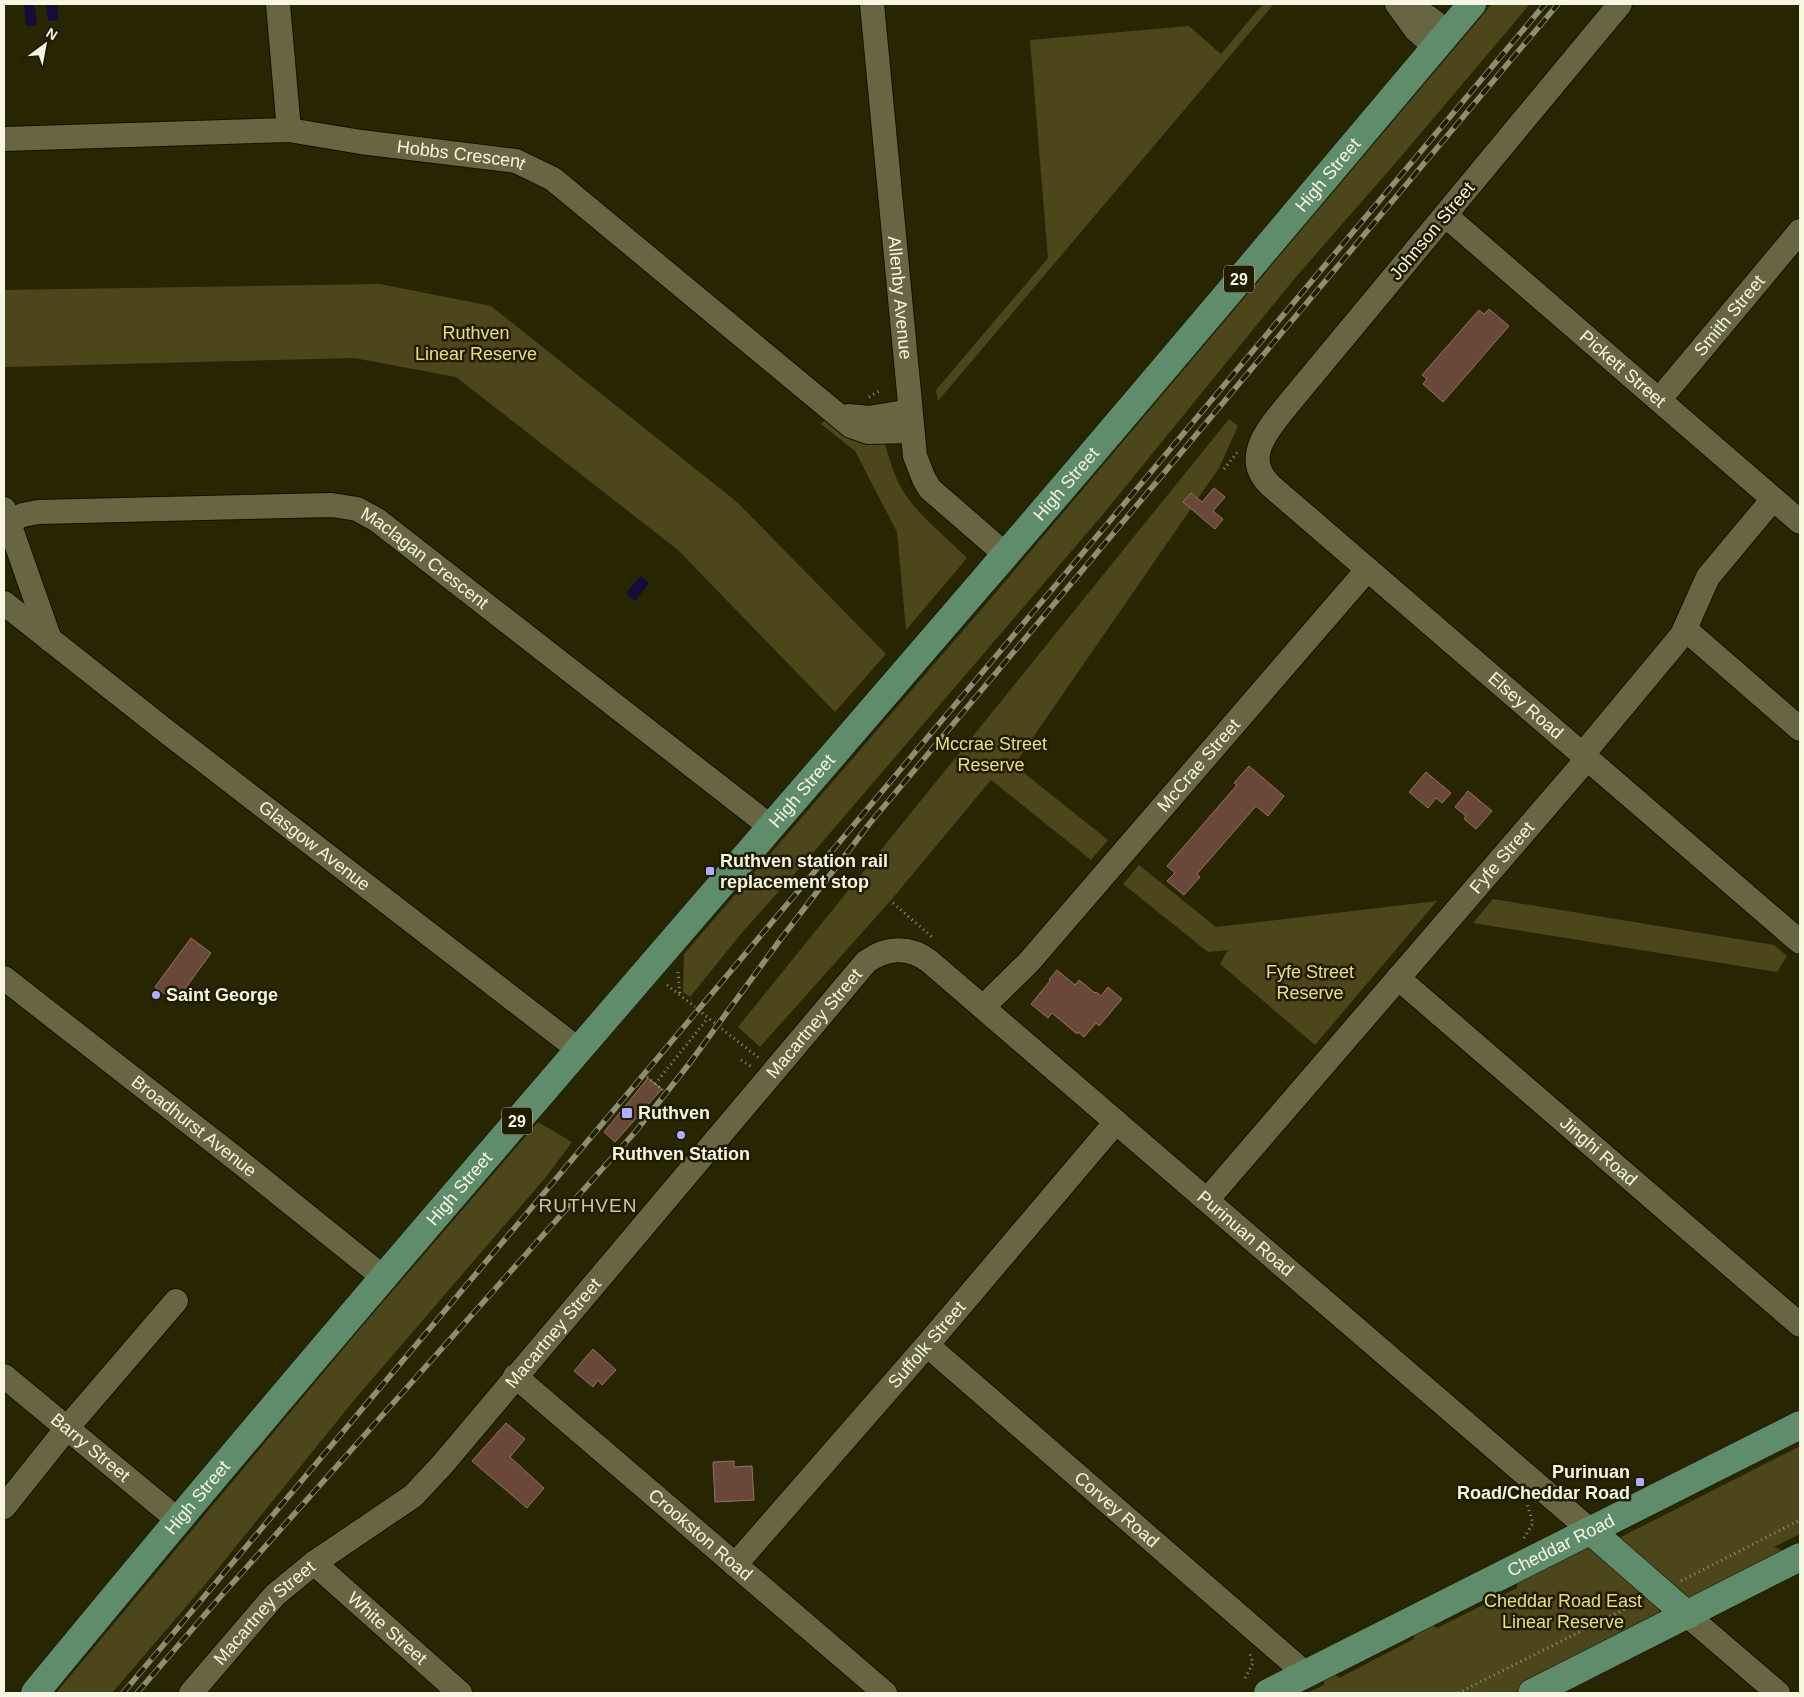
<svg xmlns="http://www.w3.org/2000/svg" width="1804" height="1697" font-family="Arial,sans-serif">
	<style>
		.green { fill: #4b471a }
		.water { fill: #140a3b }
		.building { fill: #6a4839; stroke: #967262 }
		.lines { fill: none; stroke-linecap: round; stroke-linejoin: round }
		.minor-casing { stroke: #110e00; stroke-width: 26 }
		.major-casing { stroke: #110e00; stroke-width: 29 }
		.path { stroke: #96957a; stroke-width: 3; stroke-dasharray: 1 4; stroke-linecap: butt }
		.minor { stroke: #686642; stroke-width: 24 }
		.major { stroke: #5f8d6b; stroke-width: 28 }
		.rail-casing { stroke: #8f8e72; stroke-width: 5.5 }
		.rail { stroke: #1f1c00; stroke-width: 4; stroke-dasharray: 11; stroke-linecap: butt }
		.poi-dot { fill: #b0aefa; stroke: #1f1c00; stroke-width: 2 }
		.labels { text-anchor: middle; stroke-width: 5; stroke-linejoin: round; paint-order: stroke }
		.shield { fill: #1f1c00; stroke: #b6b59e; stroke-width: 1 }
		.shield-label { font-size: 16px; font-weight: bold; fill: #f6f6e2 }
		.street-label { font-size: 18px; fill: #f6f6e2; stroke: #1f1c00 }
		.park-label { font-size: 18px; fill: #e7e080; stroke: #1f1c00 }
		.poi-label { font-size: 18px; font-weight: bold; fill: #f6f6e2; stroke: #1f1c00; text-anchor: start }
		.neighbourhood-label { font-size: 19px; letter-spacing: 1px; fill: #cccaa3; stroke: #1f1c00 }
	</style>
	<rect width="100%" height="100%" fill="#282602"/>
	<path class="green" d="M1263 4H1274L938 401 936 390 1048 258 1030 40 1189 26 1221 54Z
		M1492 4H1530L1399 159 1295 278 1104 513 812 854 740 935 690 997 683 992 684 954 992 597Z
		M380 284 491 306 737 502 886 654 835 712 678 550 456 377 354 358 4 367V290Z
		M826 419 884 441C889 458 894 476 903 491 916 513 949 540 967 558L906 630 897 532 855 451 821 424Z
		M1229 419 1238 426 1219 468 1014 765 1108 840 1091 860 991 780 892 899 760 1047 738 1027Z
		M1139 865 1216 927 1437 901 1315 1045 1220 964 1228 950 1208 952 1123 884Z
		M1493 899 1774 945 1787 956 1777 972 1473 923Z
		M538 1122 572 1142 546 1177 355 1399 208 1581 112 1693H56L359 1330Z
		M1800 1446V1536L1798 1535 1774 1547 1789 1553 1697 1599 1687 1598 1615 1540Z
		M1590 1546 1659 1607V1613L1653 1622 1514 1693H1307L1324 1685V1676L1332 1672 1339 1678 1414 1639 1415 1631 1429 1623 1437 1628 1517 1588 1518 1579 1579 1547Z"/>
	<path class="water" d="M24 4H34L37 25 26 26Z
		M46 4H57L58 20 48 21Z
		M640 576 649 583 635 601 626 594Z"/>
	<path class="building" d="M1489 309 1509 326 1443 402 1423 384 1427 379 1422 375 1479 310 1484 314Z
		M1214 488 1225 497 1213 511 1223 519 1215 529 1183 502 1191 493 1202 502Z
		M1249 766 1284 796 1268 816 1256 806 1197 874 1200 877 1184 895 1167 881 1175 873 1167 866 1237 785 1234 783Z
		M1426 772 1451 793 1442 803 1436 798 1428 808 1409 792Z
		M1468 791 1492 811 1476 829 1464 819 1466 816 1455 807Z
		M191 938 211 953 179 997 175 995 172 999 155 987Z
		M1057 970 1075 985 1079 980 1095 993 1096 992 1101 996 1108 987 1122 999 1099 1026 1096 1023 1084 1037 1078 1032 1077 1034 1052 1013 1048 1018 1031 1004 1050 981 1049 980Z
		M648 1078 662 1089 615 1142 604 1132Z
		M593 1349 616 1370 602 1385 598 1380 593 1387 574 1371Z
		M506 1423 525 1439 510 1457 544 1488 527 1508 472 1461Z
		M734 1461V1467L752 1466 754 1500 715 1502 713 1462Z"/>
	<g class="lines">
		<defs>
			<g id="minor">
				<path d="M278 4 289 130"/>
				<path id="s1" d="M872 4 915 456 924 479 930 489 1006 555"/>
				<path d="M1397 4 1416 30 1435 47"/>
				<path d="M1399 4 1428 17 1448 32"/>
				<path id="s2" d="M1620 4 1290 402C1270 427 1240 457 1271 486L1800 942"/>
				<path id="s3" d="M4 139 289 130 361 142 516 161 553 179 851 426 868 432 912 431"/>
				<path id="s4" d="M1445 215 1800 522"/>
				<path id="s5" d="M1659 400 1800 231"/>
				<path d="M848 416 869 418 910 411"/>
				<path d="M4 509 50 640"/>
				<path id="s6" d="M4 523 23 515 38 512 332 505 357 509 377 520 771 827"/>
				<path id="s7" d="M4 603 162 728 579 1050"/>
				<path d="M1685 629 1800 729"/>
				<path id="s8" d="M4 978 240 1162 383 1277"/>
				<path id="s9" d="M1398 978 1800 1325"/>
				<path id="s10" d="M983 1007 1029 962 1367 570"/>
				<path id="s11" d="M1207 1200 1581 766 1588 748 1682 635 1708 577 1773 499"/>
				<path id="s12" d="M927 1345 1306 1674"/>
				<path id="s13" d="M4 1376 178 1520"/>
				<path id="s14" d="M515 1376 885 1693"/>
				<path d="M4 1507 67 1428 176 1301"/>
				<path id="s15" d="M314 1563 460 1693"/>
				<path id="s16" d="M735 1565 927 1345 1116 1122"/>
				<path d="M1687 1615 1778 1693"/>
				<path id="s17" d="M191 1693 275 1595 314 1563 413 1496 442 1465 866 962C886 947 909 946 929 961L1591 1531"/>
			</g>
			<g id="major">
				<path d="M1591 1531 1687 1615"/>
				<path id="s18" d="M35 1693C344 1317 665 951 982 582 1147 391 1309 197 1472 4"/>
				<path id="s19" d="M1268 1693 1800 1425"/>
				<path d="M1532 1693 1800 1557"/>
			</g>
		</defs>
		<use href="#minor" class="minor-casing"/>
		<use href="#major" class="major-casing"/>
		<path class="path" d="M869 397 881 390
			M1224 469 1239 450
			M893 903 932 937
			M678 972 680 996
			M667 985 695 1007
			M702 1013 715 1023
			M722 1029 759 1058
			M741 1060 752 1067
			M647 1077 663 1090
			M655 1084 708 1018
			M1524 1538 1533 1523 1527 1504
			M1681 1581 1800 1520
			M1245 1678 1253 1663 1249 1651
			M1458 1693 1639 1602"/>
		<use href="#minor" class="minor"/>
		<use href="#major" class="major"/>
		<defs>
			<path id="rail" d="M123 1693 1545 4
				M137 1693 221 1596 636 1131 689 1064 780 940 870 823 1558 4"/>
		</defs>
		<use href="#rail" class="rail-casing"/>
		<use href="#rail" class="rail"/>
	</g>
	<g class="poi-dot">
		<rect x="705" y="866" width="10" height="10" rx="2.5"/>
		<circle cx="156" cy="995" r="5"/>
		<rect x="621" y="1107" width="12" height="12" rx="2.5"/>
		<circle cx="681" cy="1135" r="5"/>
		<rect x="1635" y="1477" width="10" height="10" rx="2.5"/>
	</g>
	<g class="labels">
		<g class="shield">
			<rect x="1224" y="265.5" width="30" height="27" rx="4"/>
			<rect x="502" y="1107.5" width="30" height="27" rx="4"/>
		</g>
		<g class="shield-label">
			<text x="1239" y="285">29</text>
			<text x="517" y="1127">29</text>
		</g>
		<g class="street-label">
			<text dy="6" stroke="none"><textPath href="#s3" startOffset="459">Hobbs Crescent</textPath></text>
			<text dy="6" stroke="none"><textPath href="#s18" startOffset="1994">High Street</textPath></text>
			<text transform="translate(1432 231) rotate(-50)" y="6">Johnson Street</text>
			<text dy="6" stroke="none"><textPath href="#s1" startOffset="295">Allenby Avenue</textPath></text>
			<text dy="6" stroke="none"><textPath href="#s5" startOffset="110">Smith Street</textPath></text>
			<text dy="6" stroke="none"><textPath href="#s4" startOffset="235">Pickett Street</textPath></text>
			<text dy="6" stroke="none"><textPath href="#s18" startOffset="1589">High Street</textPath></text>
			<text dy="6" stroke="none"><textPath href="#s6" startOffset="439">Maclagan Crescent</textPath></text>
			<text dy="6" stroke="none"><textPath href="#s2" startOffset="951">Elsey Road</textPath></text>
			<text dy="6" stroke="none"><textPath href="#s10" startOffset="324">McCrae Street</textPath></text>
			<text dy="6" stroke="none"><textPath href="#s18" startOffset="1184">High Street</textPath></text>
			<text dy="6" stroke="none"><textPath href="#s7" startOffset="394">Glasgow Avenue</textPath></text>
			<text dy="6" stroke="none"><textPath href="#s11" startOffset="452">Fyfe Street</textPath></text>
			<text dy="6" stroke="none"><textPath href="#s17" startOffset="919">Macartney Street</textPath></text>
			<text dy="6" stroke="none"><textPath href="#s8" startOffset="241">Broadhurst Avenue</textPath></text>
			<text dy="6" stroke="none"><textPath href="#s9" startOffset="265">Jinghi Road</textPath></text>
			<text dy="6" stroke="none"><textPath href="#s18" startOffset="659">High Street</textPath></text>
			<text dy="6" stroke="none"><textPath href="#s17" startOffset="1485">Purinuan Road</textPath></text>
			<text dy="6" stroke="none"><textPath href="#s17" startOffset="514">Macartney Street</textPath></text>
			<text dy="6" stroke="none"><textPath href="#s16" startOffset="292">Suffolk Street</textPath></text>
			<text dy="6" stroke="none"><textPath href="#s13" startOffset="112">Barry Street</textPath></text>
			<text dy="6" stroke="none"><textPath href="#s18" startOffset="254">High Street</textPath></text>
			<text dy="6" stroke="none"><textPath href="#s12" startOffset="251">Corvey Road</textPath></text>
			<text dy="6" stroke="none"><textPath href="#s14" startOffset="244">Crookston Road</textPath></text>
			<text dy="6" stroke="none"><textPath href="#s19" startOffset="328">Cheddar Road</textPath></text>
			<text dy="6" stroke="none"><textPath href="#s17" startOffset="109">Macartney Street</textPath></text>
			<text dy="6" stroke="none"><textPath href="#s15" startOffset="98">White Street</textPath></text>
		</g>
		<g class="park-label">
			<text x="476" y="339">Ruthven<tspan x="476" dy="21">Linear Reserve</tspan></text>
			<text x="991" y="750">Mccrae Street<tspan x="991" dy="21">Reserve</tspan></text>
			<text x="1310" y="978">Fyfe Street<tspan x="1310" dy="21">Reserve</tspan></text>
			<text x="1563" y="1607">Cheddar Road East<tspan x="1563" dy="21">Linear Reserve</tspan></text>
		</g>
		<g class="poi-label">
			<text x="720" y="867">Ruthven station rail<tspan x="720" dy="21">replacement stop</tspan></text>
			<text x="166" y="1001">Saint George</text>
			<text x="638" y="1119">Ruthven</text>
			<text x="681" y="1160" text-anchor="middle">Ruthven Station</text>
			<text x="1630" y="1478" text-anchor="end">Purinuan<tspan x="1630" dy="21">Road/Cheddar Road</tspan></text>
		</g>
		<g class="neighbourhood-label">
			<text x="588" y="1212">RUTHVEN</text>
		</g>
	</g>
	<rect width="1804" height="1697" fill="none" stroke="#f6f6e2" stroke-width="10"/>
	<g transform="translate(45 45) rotate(32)" stroke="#1f1c00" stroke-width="4" paint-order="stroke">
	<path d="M0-4L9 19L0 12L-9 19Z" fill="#f6f6e2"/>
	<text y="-8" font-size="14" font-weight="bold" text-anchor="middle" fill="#f6f6e2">N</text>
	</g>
</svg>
